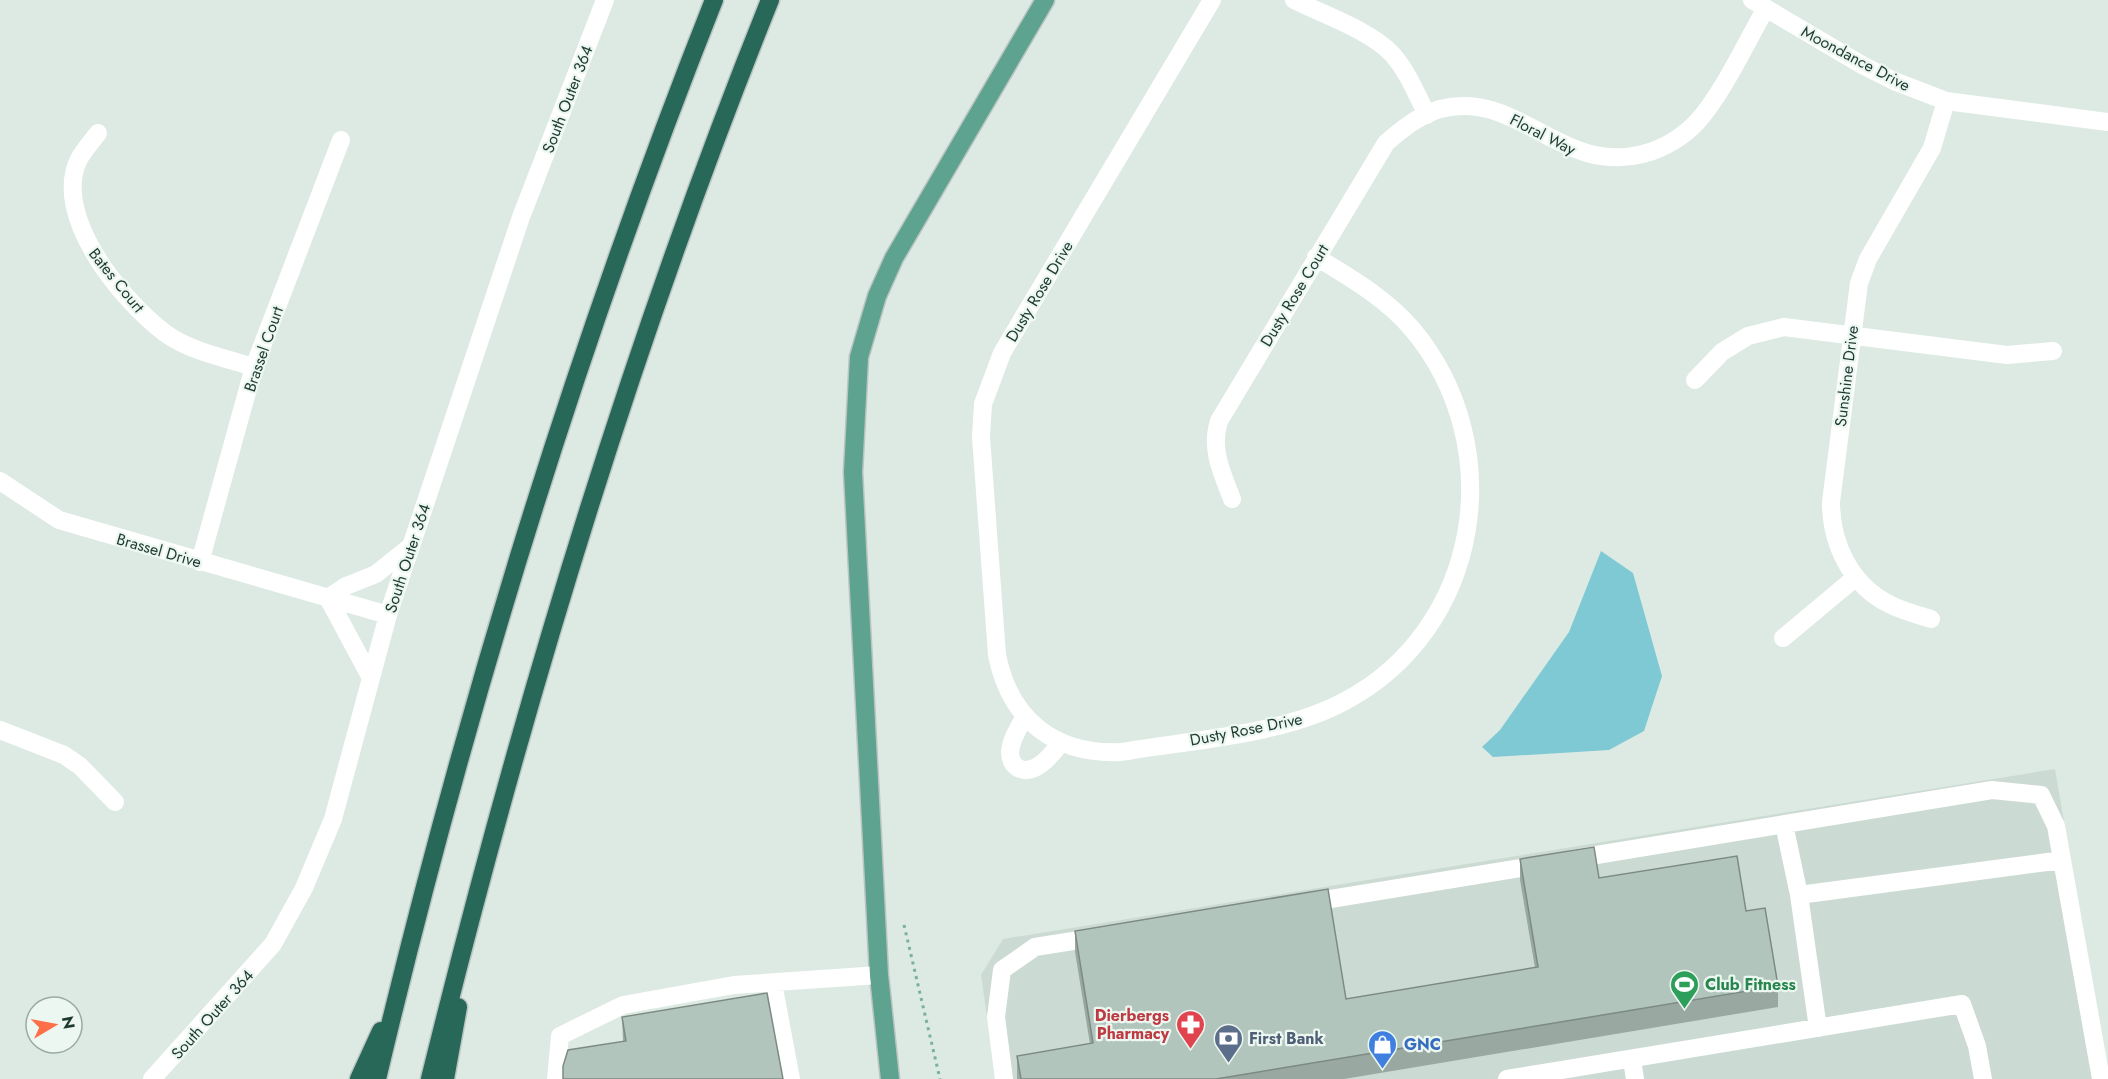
<svg xmlns="http://www.w3.org/2000/svg" width="2108" height="1079" font-family="Jost,sans-serif">
	<style>
		.built { fill: #cbdad2 }
		.water { fill: #7fc9d4 }
		.lines { fill: none; stroke-linecap: round; stroke-linejoin: round }
		.major-casing { stroke: #bbc4c1; stroke-width: 21 }
		.highway-casing { stroke: #bbc4c1; stroke-width: 21 }
		.path { stroke: #7ab09e; stroke-width: 3; stroke-dasharray: 3 4.5; stroke-linecap: butt }
		.minor { stroke: #fff; stroke-width: 18 }
		.major { stroke: #5da38f; stroke-width: 18 }
		.highway { stroke: #276859; stroke-width: 18 }
		.wall { fill: #99a9a2 }
		.building { fill: #b2c5bc; stroke: #7d8a84; stroke-width: 1.5 }
		.labels { text-anchor: middle; stroke-width: 4.5; stroke-linejoin: round; paint-order: stroke }
		.street-label { font-size: 16px; fill: #1d3a31; stroke: #edf7f1 }
		.leisure-label { font-size: 16px; font-weight: bold; fill: #27864d; stroke: #edf7f1; text-anchor: start }
		.health-label { font-size: 16px; font-weight: bold; fill: #be3a42; stroke: #edf7f1; text-anchor: end }
		.service-label { font-size: 16px; font-weight: bold; fill: #4e5e75; stroke: #edf7f1; text-anchor: start }
		.shop-label { font-size: 16px; font-weight: bold; fill: #366cbe; stroke: #edf7f1; text-anchor: start }
	</style>
	<rect width="100%" height="100%" fill="#dceae3"/>
	<path class="built" d="M2055 769 2108 1079H996L981 975 1003 939Z"/>
	<path class="water" d="M1601 551 1633 573 1662 676 1644 731 1609 750 1493 757 1482 747 1500 730 1569 632Z"/>
	<g class="lines">
		<defs>
			<path id="major" d="M890 1079 879 975 853 472 859 357 877 296 894 258 1045 0"/>
			<path id="highway" d="M359 1079 381 1031
				M377 1079C464 713 575 350 714 0
				M430 1079C520 713 629 350 770 0
				M445 1079 458 1007"/>
		</defs>
		<use href="#major" class="major-casing"/>
		<use href="#highway" class="highway-casing"/>
		<path class="path" d="M904 925 940 1079"/>
		<path class="minor" d="M1212 0 1002 353 983 404 981 437 997 655C1010 720 1055 755 1121 752 1191 740 1283 735 1345 701 1481 629 1510 447 1413 330 1387 299 1351 278 1316 257
			M1294 0C1322 14 1371 31 1392 54 1408 72 1416 93 1427 115
			M1752 0 1862 65 1894 81 1946 101 2108 122
			M98 133C92 141 84 150 79 159 51 215 122 301 165 333 189 351 225 358 254 367
			M1695 380 1722 352 1748 336 1784 327 2007 355 2053 351
			M0 481 59 520 388 615
			M1232 499C1222 473 1210 449 1219 421L1386 143C1401 130 1419 115 1440 109 1519 89 1559 175 1643 154 1663 149 1683 137 1697 122 1722 95 1747 41 1766 8
			M200 562 254 367 341 140
			M1931 619C1918 615 1903 611 1891 605 1851 586 1831 544 1831 502L1859 283 1868 259 1932 148 1946 101
			M1783 638 1856 577
			M371 678 328 598 346 586 376 574 411 546
			M1025 716C1019 727 1011 739 1010 752 1010 759 1012 764 1018 768 1035 777 1052 754 1061 743
			M0 730 64 755 80 766 115 802
			M1784 824 1799 895 1818 1028
			M1572 859 1992 790 2041 795 2056 826 2101 1079
			M1799 895 2062 860
			M1306 903 1545 864
			M773 983 791 1079
			M1632 1060 1635 1079
			M152 1079 273 944 304 888 333 819 388 615 521 217 605 0
			M556 1079 560 1036 623 1005 734 985 879 975
			M1004 1079 996 1017 1002 970 1035 947 1098 937
			M1507 1079 1962 1004 1977 1046 1983 1079"/>
		<use href="#major" class="major"/>
		<use href="#highway" class="highway"/>
	</g>
	<path class="wall" d="M1520 859 1599 878 1746 911 1778 986V1007L1344 1079H1017V1056L1090 1044 1075 952V931L1346 999 1535 968 1520 880Z
		M622 1017 783 1079 623 1041Z"/>
	<path class="building" d="M1594 847 1599 878 1737 856 1746 911 1765 908 1778 986 1216 1079H1021L1017 1056 1093 1043 1075 931 1328 889 1346 999 1538 967 1520 859Z
		M767 993 783 1079H563V1066L568 1050 626 1041 622 1017Z"/>
	<defs>
		<symbol id="stadium-pin" viewBox="-11 -11 22 30"><path d="M0 17L-7.5 6A9.5 9.5 0 1 1 7.5 6Z" fill="#2e9e5b" stroke="#edf7f1"/><path d="M0-5a6.5 5 0 1 0 0 10a6.5 5 0 1 0 0-10ZM-3.5-1.8h7v3.6h-7Z" fill="#fff"/></symbol>
		<symbol id="pharmacy-pin" viewBox="-11 -11 22 30"><path d="M0 17L-7.5 6A9.5 9.5 0 1 1 7.5 6Z" fill="#e0444e" stroke="#edf7f1"/><path d="M-2-6h4v4h4v4h-4v4h-4v-4h-4v-4h4Z" fill="#fff"/></symbol>
		<symbol id="bank-pin" viewBox="-11 -11 22 30"><path d="M0 17L-7.5 6A9.5 9.5 0 1 1 7.5 6Z" fill="#5c6f8a" stroke="#edf7f1"/><path d="M-6-4H6V4H-6ZM0-2.3a2.3 2.3 0 1 0 0 4.6a2.3 2.3 0 1 0 0-4.6Z" fill="#fff"/></symbol>
		<symbol id="shop-pin" viewBox="-11 -11 22 30"><path d="M0 17L-7.5 6A9.5 9.5 0 1 1 7.5 6Z" fill="#3f7fe0" stroke="#edf7f1"/><path d="M-5-2.5h2.3a2.7 3.5 0 0 1 5.4 0H5L5.5 6h-11ZM-1.5-2.5h3a1.5 2.3 0 0 0-3 0Z" fill="#fff"/></symbol>
	</defs>
	<g fill-rule="evenodd">
		<use href="#stadium-pin" x="1668" y="968" width="33" height="45"/>
		<use href="#pharmacy-pin" x="1174" y="1008" width="33" height="45"/>
		<use href="#bank-pin" x="1212" y="1022" width="33" height="45"/>
		<use href="#shop-pin" x="1366" y="1028" width="33" height="45"/>
	</g>
	<g class="labels">
		<g class="street-label">
			<text transform="translate(1856 58) rotate(28)" y="6">Moondance Drive</text>
			<text transform="translate(567 99) rotate(-69)" y="6">South Outer 364</text>
			<text transform="translate(1543 134) rotate(27)" y="6">Floral Way</text>
			<text transform="translate(117 280) rotate(51)" y="6">Bates Court</text>
			<text transform="translate(1039 291) rotate(-59)" y="6">Dusty Rose Drive</text>
			<text transform="translate(1294 295) rotate(-59)" y="6">Dusty Rose Court</text>
			<text transform="translate(263 349) rotate(-71)" y="6">Brassel Court</text>
			<text transform="translate(1846 376) rotate(-83)" y="6">Sunshine Drive</text>
			<text transform="translate(159 550) rotate(16)" y="6">Brassel Drive</text>
			<text transform="translate(407 558) rotate(-72)" y="6">South Outer 364</text>
			<text transform="translate(1246 729) rotate(-11)" y="6">Dusty Rose Drive</text>
			<text transform="translate(212 1014) rotate(-48)" y="6">South Outer 364</text>
		</g>
		<g class="leisure-label">
			<text x="1705" y="990">Club Fitness</text>
		</g>
		<g class="health-label">
			<text x="1169" y="1021">Dierbergs<tspan x="1169" dy="18">Pharmacy</tspan></text>
		</g>
		<g class="service-label">
			<text x="1249" y="1044">First Bank</text>
		</g>
		<g class="shop-label">
			<text x="1404" y="1050">GNC</text>
		</g>
	</g>
	<g transform="translate(54 1025) rotate(80)"><circle r="28" fill="#edf7f1" stroke="#9aaba4" stroke-width="1.5"/>
	<path d="M0-4.5L10 22L0 15L-10 22Z" fill="#fd6f48"/>
	<text y="-9" font-size="16" font-weight="bold" text-anchor="middle" fill="#1d3a31">N</text>
	</g>
</svg>
